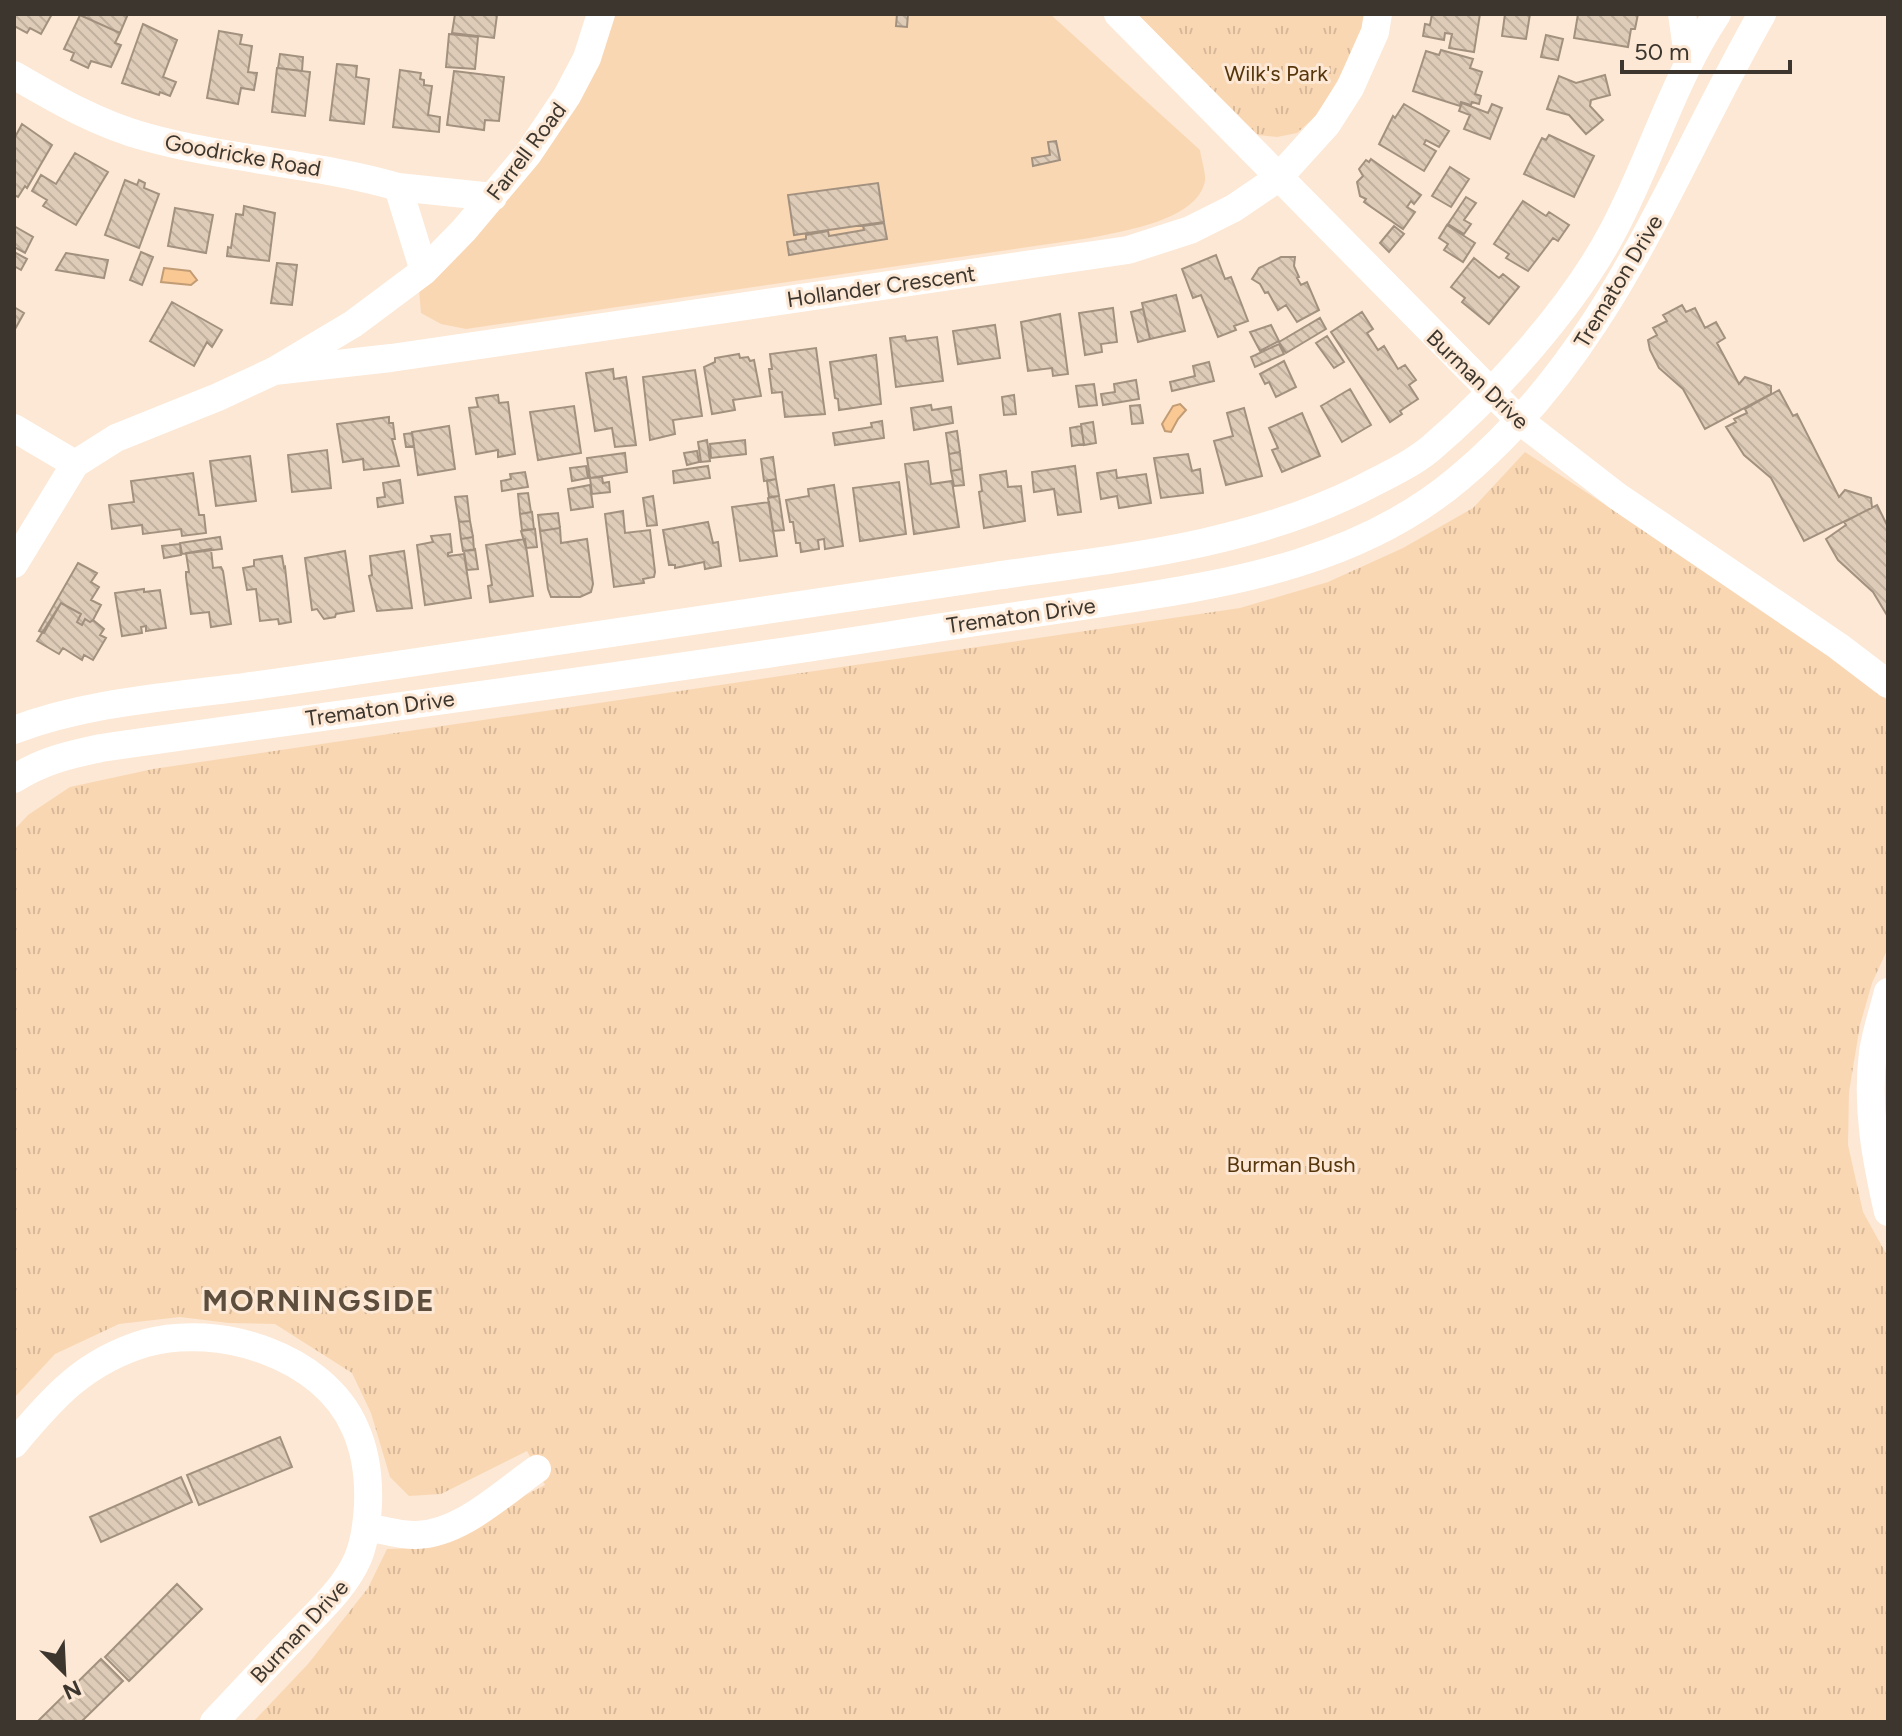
<svg xmlns="http://www.w3.org/2000/svg" width="1902" height="1736" font-family="Figtree,sans-serif">
	<style>
		.green { fill: #fad7b3 }
		.park { fill: url(#park-tufts) }
		.water { fill: #fac893; stroke: #c19c75; stroke-width: 2 }
		.building { fill: url(#building-back-hatch); stroke: #a3917f; stroke-width: 2 }
		.lines { fill: none; stroke-linecap: round; stroke-linejoin: round }
		.minor { stroke: #fff; stroke-width: 28 }
		.labels { text-anchor: middle; stroke-width: 6; stroke-linejoin: round; paint-order: stroke }
		.park-label { font-size: 22px; fill: #57360c; stroke: #fce8d4 }
		.street-label { font-size: 22px; fill: #3d362e; stroke: #fce8d4 }
		.district-label { font-size: 30px; font-weight: bold; letter-spacing: 2px; fill: #5d4d3c; stroke: #fce8d4 }
	</style>
	<defs>
		<pattern id="park-tufts" width="24" height="20" patternUnits="userSpaceOnUse" patternTransform="scale(2)"><rect width="24" height="20" fill="#fad7b3"/><path d="M3 7l-1-3M5 7V3M7 7l1-3M15 17l-1-3M17 17v-4M19 17l1-3" fill="none" stroke="#d7b99a"/></pattern>
		<pattern id="building-back-hatch" width="6" height="6" patternUnits="userSpaceOnUse" patternTransform="scale(2)"><rect width="6" height="6" fill="#dfccb8"/><path d="M-1 5l2 2M0 0l6 6M5-1l2 2" fill="none" stroke="#c0b09e"/></pattern>
	</defs>
	<rect width="100%" height="100%" fill="#fce8d4"/>
	<path class="green" d="M599 14H1050L1200 150C1201 158 1206 173 1205 181 1197 221 1122 231 1090 238L466 329 441 324 421 313 419 289 569 93Z"/>
	<path class="park" d="M1137 14H1367L1365 33 1318 114 1297 133 1277 137 1258 135Z
		M1525 452 1814 642 1878 690 1888 702V948L1872 983 1860 1025 1849 1092 1848 1145 1863 1212 1888 1257V1722H253L308 1664 368 1588 387 1549 423 1548 545 1485 527 1451 441 1494 409 1496 390 1477 371 1413 352 1373 275 1324 229 1323 180 1317 119 1324 55 1354 14 1398V830L28 815 70 787 153 769 1240 608 1328 582 1403 548 1473 508Z"/>
	<path class="water" d="M164 268 190 271 197 280 191 285 161 282Z
		M1180 404 1186 410 1178 419 1171 432 1165 431 1162 424 1173 406Z"/>
	<path class="building" d="M14 14H52L41 34 30 28 27 33 14 26Z
		M85 14H128L120 33 84 17Z
		M455 14 497 15 494 38 452 33Z
		M897 14H908L907 27 896 26Z
		M1432 14H1480L1474 52 1449 48 1452 34 1445 33 1444 40 1423 36 1425 24 1430 25Z
		M1505 14H1530L1526 39 1502 36Z
		M1578 14H1638L1635 29H1631L1628 47 1574 38Z
		M80 15 120 33 115 43 121 45 111 67 91 61 88 68 71 60 74 53 64 49Z
		M143 24 177 40 163 77 176 82 170 96 160 92 159 95 122 83Z
		M219 31 242 35 240 44 252 46 248 72 257 73 254 90 241 88 238 104 207 98Z
		M449 34 478 37 475 69 446 67Z
		M1546 35 1563 39 1558 60 1541 57Z
		M1441 50 1473 59 1470 68 1482 72 1475 94 1481 96 1479 104 1472 102 1471 105 1461 102 1460 106 1413 91 1426 51 1439 55Z
		M280 54 303 57 302 71 278 68Z
		M337 64 357 66 356 77 369 79 364 124 330 120Z
		M277 68 310 72 305 116 272 112Z
		M400 70 421 73 420 79 424 80V85L432 86 428 115 440 117 439 132 393 127Z
		M454 71 504 77 499 121 485 120 484 130 447 125Z
		M1605 75 1610 95 1591 100 1590 106 1603 120 1586 134 1569 115 1547 109 1559 76 1576 83Z
		M1462 103 1488 113 1492 104 1502 108 1490 139 1464 129 1470 115 1459 111Z
		M1404 104 1449 131 1439 147 1426 140 1424 144 1436 151 1424 171 1379 144 1393 116 1395 118Z
		M22 124 52 145 27 188 25 186 18 197 14 195V139Z
		M1549 135 1594 156 1574 197 1524 174 1542 138 1546 140Z
		M1056 141 1060 160 1033 166 1032 158 1050 155 1048 142Z
		M75 153 108 172 76 225 43 206 47 200 32 191 41 175 56 184Z
		M1371 159 1421 195 1414 204 1411 201 1407 207 1415 212 1403 229 1364 202 1366 199 1360 196 1357 182 1363 176 1359 169 1366 160 1369 162Z
		M1450 167 1469 179 1451 207 1432 196Z
		M125 180 137 185 139 180 145 183 144 188 159 194 139 248 105 235Z
		M878 183 884 222 794 235 788 195Z
		M1466 197 1476 203 1464 220 1471 224 1464 234 1448 224Z
		M1523 201 1546 216 1549 212 1569 225 1558 241 1553 238 1528 271 1506 258 1509 254 1494 244Z
		M244 206 275 213 269 261 227 256 228 247 231 248 236 214 243 215Z
		M175 208 213 215 206 253 168 246Z
		M884 223 887 239 789 255 787 242 806 239V235L828 231 829 236 864 230 863 226Z
		M1447 225 1475 243 1463 262 1444 250 1448 244 1439 238Z
		M14 226 33 237 25 253 14 247Z
		M1394 226 1404 234 1389 252 1380 243Z
		M14 252 27 259 21 270 14 266Z
		M141 252 153 257 142 285 130 280Z
		M66 253 108 260 104 278 56 270Z
		M1216 255 1225 279 1231 277 1248 321 1234 326 1236 330 1218 337 1201 295 1193 298 1182 269Z
		M1281 257H1295L1294 266 1299 277 1297 278 1301 285 1307 282 1319 310 1297 322 1286 305 1278 310 1268 292 1265 293 1260 284 1252 279 1259 268Z
		M1474 258 1499 278 1503 274 1519 287 1489 324 1462 302 1465 298 1451 287Z
		M277 263 297 265 292 305 271 303Z
		M1176 295 1185 331 1150 339 1142 303Z
		M172 302 222 330 212 347 207 342 194 366 150 341Z
		M1682 305 1686 312 1695 308 1705 328 1716 322 1725 338 1717 343 1739 384 1745 377 1771 386V394L1705 429 1683 389 1659 368 1650 350 1648 340 1657 335 1653 328 1667 321 1663 315Z
		M14 307 24 313 14 331Z
		M1113 308 1117 342 1101 344 1102 352 1085 355 1079 313Z
		M1143 309 1150 339 1138 342 1131 312Z
		M1362 312 1373 329 1367 333 1378 350 1384 346 1398 369 1405 365 1416 380 1409 385 1418 399 1400 411 1402 414 1390 422 1331 332Z
		M1060 314 1068 374 1053 376 1052 368 1028 371 1021 322Z
		M1320 318 1326 329 1286 353 1279 342Z
		M995 325 1000 358 958 364 953 331Z
		M1271 325 1279 341 1260 351 1250 332Z
		M905 336 906 341 937 337 943 381 896 387 890 338Z
		M1327 336 1344 362 1334 368 1316 343Z
		M1279 344 1284 354 1255 367 1251 357Z
		M816 348 825 414 785 417 782 392 772 393 769 369H772L770 354Z
		M739 354 740 358 748 357 750 361 754 360 761 396 733 400 735 410 712 414 704 367 715 362V358Z
		M876 355 881 404 839 410 838 399 835 398 830 362Z
		M1284 361 1296 387 1276 397 1269 382 1265 384 1260 374Z
		M1209 362 1214 381 1172 391 1170 382 1195 376 1193 366Z
		M613 369 614 379 626 377 636 445 615 447 612 428 595 431 586 373Z
		M695 370 702 416 673 420 675 434 650 440 643 377Z
		M1136 380 1139 399 1103 405 1101 394 1115 392 1114 384Z
		M1094 384 1097 405 1079 407 1076 386Z
		M1350 389 1371 425 1342 442 1321 406Z
		M1779 390 1793 416 1797 414 1839 497 1845 490 1871 498 1872 508 1804 541 1771 478 1744 455 1726 427 1736 422 1734 419 1747 413 1745 409Z
		M498 395 499 403 508 402 515 454 498 457V450L476 454 469 408 478 407 476 398Z
		M1014 395 1016 414 1004 415 1002 397Z
		M931 405 932 410 951 407 953 423 914 430 911 408Z
		M1140 405 1143 423 1132 424 1130 406Z
		M574 406 581 453 538 460 530 412Z
		M1244 408 1262 476 1226 485 1214 441 1233 436 1227 413Z
		M1302 413 1320 456 1282 472 1272 450 1278 448 1269 428Z
		M389 417V423H393L395 439H392L399 466 364 470 363 459 343 462 337 424Z
		M882 421 884 438 835 445 833 433 872 427 871 423Z
		M1093 422 1096 443 1084 445 1081 424Z
		M449 426 455 469 418 475 412 432Z
		M1081 426 1084 444 1072 446 1070 428Z
		M957 431 960 452 949 454 946 433Z
		M412 433 414 446 406 447 404 434Z
		M707 440 710 461 701 462 698 442Z
		M745 440 746 454 711 458 710 444Z
		M327 450 331 488 292 492 288 455Z
		M697 451 699 462 687 465 684 453Z
		M960 452 962 469 951 471 949 454Z
		M625 453 627 472 590 478 587 458Z
		M1188 454 1192 471 1200 469 1203 493 1161 498 1154 458Z
		M250 456 256 501 216 506 210 461Z
		M773 457 776 479 764 481 761 459Z
		M928 461 931 484 952 481 959 527 914 534 905 464Z
		M586 466 588 478 572 481 570 468Z
		M708 466 710 478 674 483 673 471Z
		M1075 466 1081 512 1058 515 1054 489 1034 492 1032 472Z
		M962 469 964 485 954 486 951 471Z
		M1116 470 1117 478 1146 474 1151 503 1119 508 1117 496 1101 499 1097 473Z
		M1006 471 1008 487 1021 486 1025 521 984 528 979 492 982 491 980 475Z
		M525 472 528 487 502 491 501 481 511 479 510 474Z
		M193 473 199 515H204L206 533 182 536 181 529 143 534 142 525 112 529 109 505 134 502 131 481Z
		M602 477 603 483 609 482 610 492 592 494 590 478Z
		M776 479 779 496 769 497 767 481Z
		M400 480 403 503 378 507 377 498 385 497 383 483Z
		M899 482 906 534 860 541 853 488Z
		M590 485 593 507 571 510 568 489Z
		M834 485 843 546 825 549 824 539 818 540 819 549 801 552 800 543H796L793 522H790L786 500 809 496 808 489Z
		M528 493 531 512 520 514 518 494Z
		M467 496 470 521 459 522 455 497Z
		M653 496 657 525 647 526 643 498Z
		M779 496 784 530 773 531 768 498Z
		M769 502 777 556 740 561 732 507Z
		M1877 505 1888 527V617L1873 592 1838 560 1826 539 1846 525 1844 522Z
		M623 511 625 533 650 530 655 572 654 577 643 579 644 583 614 587 605 514Z
		M532 512 534 529 522 530 520 514Z
		M558 513 560 528 540 531 538 515Z
		M470 521 473 537 461 539 459 522Z
		M708 522 713 543 718 542 721 566 705 569 704 562 675 568V565H669L663 530Z
		M560 528 561 543 587 539 593 584 591 592 580 597H551L548 589 540 531Z
		M535 529 537 547 526 548 521 531Z
		M450 534 452 552 448 553V556L464 554 471 598 425 605 417 545 433 542 431 536Z
		M220 537 222 549 182 554 180 543Z
		M473 537 474 550 463 551 461 539Z
		M525 539 533 596 490 602 488 586 492 585 486 545Z
		M180 544 181 555 164 558 162 546Z
		M211 549 213 568 221 567 223 571 231 624 211 627 209 612 191 614 186 577V572H189L186 553Z
		M475 549 478 569 467 570 464 551Z
		M345 551 354 611 336 614 335 617 324 619 317 609 312 610 305 558Z
		M404 551 412 608 377 611 369 576 372 575 370 556Z
		M282 556 284 568 285 567 291 622 279 624 278 619 260 621 256 589 247 590 243 568 254 566V560Z
		M78 563 97 573 91 582 99 587 91 600 101 605 93 620 90 622 85 619 82 625 77 622 81 614 61 603 44 633 39 631Z
		M144 589V592L160 590 166 628 146 631V626L141 627 142 633 122 636 115 593Z
		M61 603 81 614 77 622 82 625 85 619 90 622 93 620 104 629 100 635 106 638 93 660 84 655 82 660 63 648 59 654 37 641Z
		M280 1437 292 1467 199 1505 187 1475Z
		M181 1477 192 1502 101 1542 90 1517Z
		M177 1584 202 1609 129 1681 105 1657Z
		M101 1659 123 1681 81 1722H37Z"/>
	<g class="lines">
		<path class="minor" d="M1118 14 1519 420 1617 496 1838 646 1888 684
			M1682 14 1689 63
			M14 75C57 100 98 124 146 137 229 160 315 163 398 187L424 271
			M398 187 493 197
			M274 371 391 358 1128 250 1190 230 1234 208 1278 178 1327 124 1350 88 1375 32 1378 14
			M14 428 75 464
			M14 564 75 464 116 438 218 397 274 371 353 324 424 271 464 230 528 154 567 96 587 58 601 14
			M14 730C82 704 157 698 228 689 278 683 327 675 376 668 583 639 789 605 995 576 1120 558 1246 546 1361 489 1384 477 1409 466 1430 449 1496 393 1574 306 1614 229 1651 159 1673 80 1717 14
			M14 779C42 761 68 755 101 748 366 710 633 676 898 634 972 622 1046 612 1121 600 1240 582 1363 559 1458 479 1610 353 1668 179 1762 14
			M1888 992C1883 1012 1876 1032 1873 1052 1866 1107 1876 1159 1888 1212
			M14 1444C53 1397 85 1361 146 1343 218 1323 324 1355 355 1428 366 1452 369 1479 368 1505 367 1523 365 1541 358 1558 346 1586 322 1608 302 1629 272 1660 243 1691 214 1722
			M367 1527C383 1530 399 1535 416 1535 461 1534 502 1493 537 1469"/>
	</g>
	<g class="labels">
		<g class="park-label">
			<text x="1276" y="81">Wilk's Park</text>
			<text x="1291" y="1172">Burman Bush</text>
		</g>
		<g class="street-label">
			<text transform="translate(526 151) rotate(-53)" y="8">Farrell Road</text>
			<text transform="translate(243 155) rotate(10)" y="8">Goodricke Road</text>
			<text transform="translate(1618 281) rotate(-59)" y="8">Trematon Drive</text>
			<text transform="translate(881 286) rotate(-8)" y="8">Hollander Crescent</text>
			<text transform="translate(1478 379) rotate(44)" y="8">Burman Drive</text>
			<text transform="translate(1021 615) rotate(-8)" y="8">Trematon Drive</text>
			<text transform="translate(380 708) rotate(-8)" y="8">Trematon Drive</text>
			<text transform="translate(299 1631) rotate(-47)" y="8">Burman Drive</text>
		</g>
		<g class="district-label">
			<text x="319" y="1311">MORNINGSIDE</text>
		</g>
	</g>
	<rect width="1902" height="1736" fill="none" stroke="#3d362e" stroke-width="32"/>
	<g transform="translate(64 1672) rotate(156)" stroke="#fce8d4" stroke-width="6" paint-order="stroke">
	<path d="M0-6L14 30L0 20L-14 30Z" fill="#3d362e"/>
	<text y="-12" font-size="22" font-weight="bold" text-anchor="middle" fill="#3d362e">N</text>
	</g>
	<path d="M1622 60v12h168v-12" fill="none" stroke="#3d362e" stroke-width="4"/>
	<text x="1634" y="60" font-size="24" fill="#3d362e" stroke="#fce8d4" stroke-width="6" paint-order="stroke">50 m</text>
</svg>
